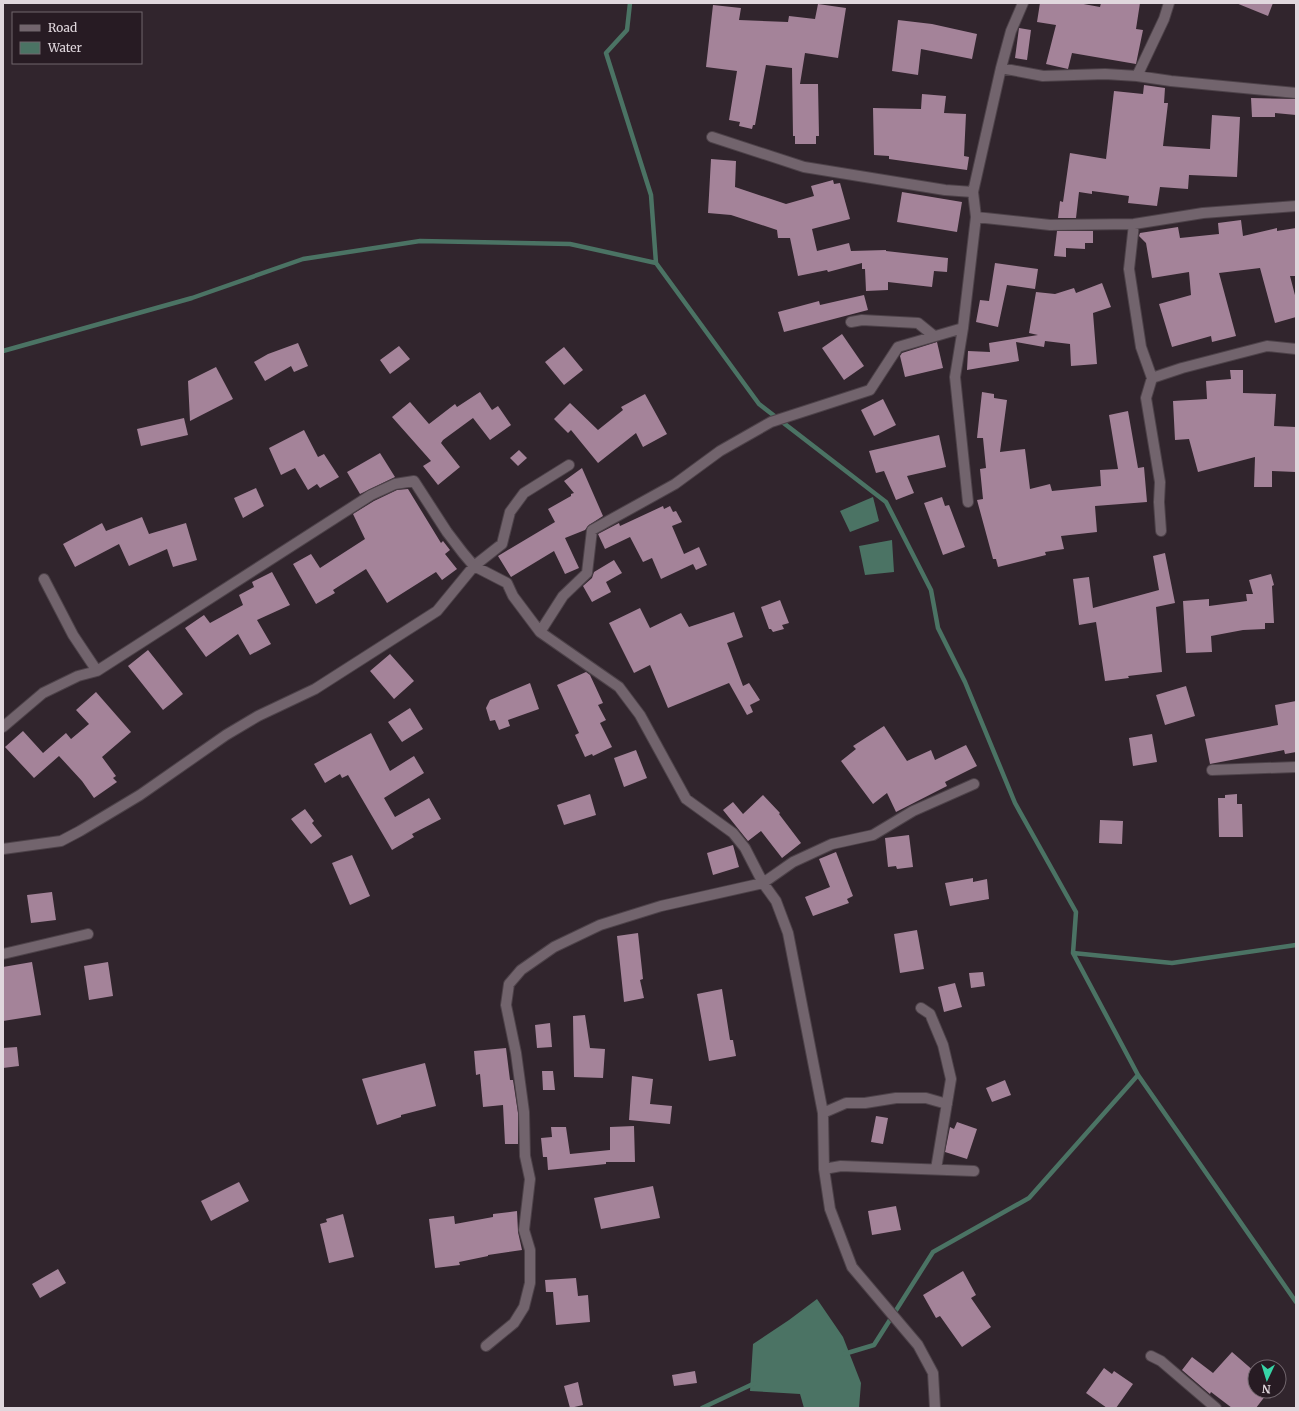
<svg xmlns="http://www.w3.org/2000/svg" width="1299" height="1411" font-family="Merriweather,serif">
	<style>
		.water { fill: #4b7364 }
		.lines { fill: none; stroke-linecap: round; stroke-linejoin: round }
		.stream { stroke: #4b7364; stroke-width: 4.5 }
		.building { fill: #a48399 }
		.minor-casing { stroke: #4d4249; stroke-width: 12 }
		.minor { stroke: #72646d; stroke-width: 10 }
	</style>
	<rect width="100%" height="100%" fill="#31252d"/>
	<path class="water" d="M873 497 879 521 850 532 840 511Z
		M892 540 894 572 865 575 859 546Z
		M817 1299 843 1337 861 1383 859 1408H804L800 1394 750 1391 753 1344 789 1320Z"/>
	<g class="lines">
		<path class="stream" d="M630 3 627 30 606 53 651 195 656 263 759 404 886 502 931 590 938 628 965 682 1015 803 1076 912 1073 953 1138 1075 1296 1302
			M3 351 192 298 303 259 420 241 570 244 656 263
			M1073 953 1172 963 1296 945
			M844 1354 874 1345 933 1252 1029 1198 1138 1075
			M702 1408 755 1383"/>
	</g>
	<path class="building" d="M1040 3H1078L1100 7 1101 3H1140L1136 29 1143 30 1136 64 1072 53 1068 69 1046 64 1056 25 1037 22Z
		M1236 3H1273L1268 16Z
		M818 4 846 8 838 58 805 53 800 84H818L819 136H816V144H795V136H793L792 68 766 65 755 125H753L752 129 739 126 740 122 729 120 737 71 706 67 713 5 741 8 739 20 788 22 789 16 815 19Z
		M898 20 932 24 977 34 972 59 921 49 918 75 892 71Z
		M1019 28 1031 30 1027 60 1015 58Z
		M1144 85 1165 88 1164 103H1168L1163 146 1210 149 1212 115 1240 117 1237 177 1189 175 1188 189 1160 187 1157 206 1128 203 1129 196 1092 191V194L1079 192 1076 218H1058L1060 201 1063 202 1070 153 1106 159 1114 91 1143 94Z
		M922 94 946 96 944 113 966 114 964 156 969 157 967 170 889 159V156L874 155 873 108 921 109Z
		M1251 98 1296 99V115L1275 113V117H1252Z
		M711 159 736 161 735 187 786 204 814 196 811 186 833 180 834 184 840 183 850 219 812 229 817 251 849 243 851 251 886 250V251L948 258 947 272 934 271 932 287 888 282V290L866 291 865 269H862V263L828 272 827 270 798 276 790 238H778L777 230 731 215 708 213Z
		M902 192 962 202 957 232 897 222Z
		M1241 220 1243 236 1277 228V231L1296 228V276H1290L1296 299V317L1275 323 1260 268 1219 273 1236 336 1212 342 1211 336 1172 347 1159 304 1191 295 1189 272 1152 278 1146 243 1139 236 1140 233 1178 227 1180 238 1219 234 1218 223Z
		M1057 231H1093V243H1085V249L1066 248V257L1054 256Z
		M995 263 1038 269 1035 289 1007 285 998 327 976 322 980 300 989 301Z
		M1102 283 1111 307 1093 313 1097 364 1071 366 1070 344 1045 341 1044 347 1016 342 1019 361 967 370 968 351 990 352 989 343 1038 335 1029 333 1036 292 1055 294 1074 288 1076 293Z
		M864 295 868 310 784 332 778 312 819 301 820 305Z
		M842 334 864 366 844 380 822 348Z
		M937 342 943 368 905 377 900 356 902 353Z
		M298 343 308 366 294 372 291 366 265 381 254 362 268 354Z
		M399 346 410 359 390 374 380 360Z
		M564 347 583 370 564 385 545 362Z
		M216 367 233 399 190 421 188 381Z
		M1230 370H1243V393L1276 394 1274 426 1296 427V472L1272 471V487H1254L1255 457 1198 472 1189 439 1175 440 1173 401 1207 399 1206 381 1231 379Z
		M480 392 492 410 498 406 511 425 490 440 473 418 443 440 441 443 460 467 438 485 423 466 431 461 392 417 410 402 429 424 455 404 457 407Z
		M982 392 994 394V398L1007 400 1000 452 1025 449 1030 489 1050 484 1052 491 1101 486 1100 470 1118 469 1109 415 1128 411 1138 468 1144 467 1147 502 1095 506 1097 532 1061 536 1064 549 1045 552 1046 555 998 567 996 559H993L977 500 983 499 980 469 986 468 983 438H977Z
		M645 394 667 434 643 447 636 433 598 463 571 430 568 433 554 419 570 403 598 430 623 410 621 407Z
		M883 399 896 425 874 436 861 410Z
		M184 418 188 435 141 446 137 429Z
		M304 430 318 457 324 454 339 477 320 488 317 484 308 490 295 468 281 475 269 448Z
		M939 435 946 467 907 476 914 493 896 500 884 471 876 473 869 451Z
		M519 450 527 458 518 466 510 458Z
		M380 453 395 477 360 494 347 472Z
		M582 468 603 516 589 525 585 530 565 538 579 568 565 574 554 551 511 577 498 556 555 522 548 509 571 496V494L574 493 564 481Z
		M256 488 264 506 243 518 234 498Z
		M408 489 441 543 443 541 450 550 445 554 457 569 442 580 436 572 387 603 366 569 333 590 335 593 316 604 293 564 311 554 320 568 365 539 353 514 374 501 397 490Z
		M942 497 945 506 949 505 965 547 943 555 924 503Z
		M663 506 664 509 670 506 673 512 676 511 682 522 672 526 684 554 699 547 707 565 696 570 693 564 661 579 652 558 643 562 630 537 605 549 598 534 619 523 620 526Z
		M142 517 149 534 186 523 197 560 173 567 167 549 129 566 119 544 75 567 63 544 102 523 106 531Z
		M1165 553 1175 603 1156 607 1162 672 1128 676 1129 678 1105 681 1096 622 1079 625 1073 579 1089 577 1093 608 1159 590 1153 556Z
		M614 560 622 573 606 582 611 592 592 602 583 586 592 578 594 572Z
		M272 572 290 605 257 620 271 644 250 655 238 634 206 657 185 628 204 615 210 623 243 605 239 595 254 587 252 582Z
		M1271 574 1274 585 1272 586 1274 623H1265V629L1243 630 1211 636 1212 652 1186 653 1183 601 1209 599V606L1247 601 1246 594H1253L1249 580Z
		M780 600 789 623 782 625 784 629 773 632 771 629H769L761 607Z
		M640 608 650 628 681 613 689 627 734 612 743 637 727 643 743 686 749 683 760 700 750 705 753 712 747 715 729 683 668 708 650 665 634 673 609 623Z
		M148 650 183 694 163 710 128 666Z
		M390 654 414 681 394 699 370 671Z
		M586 672 590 675 603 703 598 705 606 720 600 723 612 747 593 756 592 754 585 757 575 735 579 733 557 685Z
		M530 683 539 709 508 720 510 726 499 730 495 720 490 721 486 708 490 700Z
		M1186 686 1195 716 1165 725 1156 695Z
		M96 692 131 732 102 757 116 776 113 778 117 782 94 798 82 781 59 756 34 778 5 747 23 731 43 753 66 733 71 739 89 724 76 710Z
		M1296 701V752L1285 754 1284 750 1210 764 1205 739 1278 725 1275 705Z
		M410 708 423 729 402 742 388 722Z
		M884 726 907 761 931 750 935 760 966 745 977 766 945 782 947 786 896 812 887 793 873 804 841 761 856 749 853 746Z
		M371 733 390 771 414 756 424 773 384 798 395 817 429 798 441 819 412 834 414 837 392 850 348 775 342 778 340 774 325 783 314 764Z
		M1152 734 1157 762 1133 766 1129 738Z
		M636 750 647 778 624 787 614 758Z
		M590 794 596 815 564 825 557 805Z
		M1237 794V804H1242L1243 837H1219L1218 798H1225V795Z
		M763 795 780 813 779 814 801 843 782 858 761 831 748 841 723 810 733 802 743 814Z
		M305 809 314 821 312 823 322 836 311 844 291 819Z
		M1100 820 1123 821 1122 844 1099 843Z
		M909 835 913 867 897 869 896 866 888 867 885 838Z
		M733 845 739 867 713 875 707 853Z
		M836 852 853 896 847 899 849 903 813 916 805 897 830 887 819 859Z
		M352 855 370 896 350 905 332 863Z
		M973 878V882L987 879 989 899 950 906 945 883Z
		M52 892 56 920 31 923 27 895Z
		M917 930 924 969 900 973 894 934Z
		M638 933 643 979 640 980 644 998 624 1002 617 936Z
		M32 962 41 1015 3 1021V967Z
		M108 962 113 996 89 1000 84 966Z
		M983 972 985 986 971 988 969 973Z
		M955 983 962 1007 944 1012 938 987Z
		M722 989 730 1040H733L736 1056 709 1061 697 994Z
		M585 1015 590 1048 605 1049 603 1078 574 1077 573 1016Z
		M550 1023 552 1047 537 1048 535 1025Z
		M17 1047 19 1066 3 1068V1048Z
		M506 1048 510 1080H513L518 1113V1144H505L503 1105 483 1107 480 1074 476 1075 474 1051Z
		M425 1063 436 1106 401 1115V1117L377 1125 362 1079Z
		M542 1071H553L555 1090H543Z
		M632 1076 653 1079 650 1104 672 1106 670 1124 629 1120Z
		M1005 1080 1011 1095 992 1102 986 1088Z
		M876 1116 888 1118 883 1144 871 1142Z
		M957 1122 977 1129 967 1159 945 1152 950 1127 954 1129Z
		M634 1126 635 1162H606V1164L548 1170 547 1157H543L541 1138 552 1137 551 1127H566L570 1154 610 1150V1127Z
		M239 1182 249 1201 211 1221 201 1201Z
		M653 1186 660 1218 601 1229 594 1198Z
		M896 1206 901 1230 872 1235 868 1211Z
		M517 1211 518 1232 522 1250 488 1255V1256L459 1262 460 1265 435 1268 429 1219 454 1216 455 1224 493 1217V1214Z
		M343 1214 354 1257 329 1263 320 1224 327 1222 326 1219Z
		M58 1269 66 1283 40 1298 32 1284Z
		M963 1271 976 1295 971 1298 991 1327 962 1347 940 1316 936 1318 923 1295Z
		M576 1278 578 1296 588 1295 590 1322 556 1325 553 1292H546L545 1280Z
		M1232 1352 1255 1372V1391H1269L1256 1408H1232L1211 1392 1210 1394 1182 1370 1192 1357 1213 1373Z
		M1104 1368 1112 1374 1114 1371 1133 1384 1116 1408H1107L1086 1393Z
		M695 1371 697 1383 674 1386 672 1375Z
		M578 1382 583 1405 570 1408 564 1386Z"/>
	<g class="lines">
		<defs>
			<path id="minor" d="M1001 68 1043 76 1105 74 1137 76 1171 81 1296 93
				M1137 76 1164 19 1169 3
				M712 137 804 167 945 190 973 192
				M976 217 1050 225 1134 224 1203 213 1296 206
				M1134 224 1129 269 1141 347 1152 378
				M851 322 862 320 918 323 934 336
				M963 328 955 377 968 502
				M1161 531 1159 502 1160 482 1146 398 1152 378 1182 368 1267 346 1296 349
				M44 579 73 635 97 671 371 495 395 484 414 481 447 532 463 553 474 566 507 583 513 596 540 632 619 687 640 715 686 799 733 833 745 848 763 883 776 901 788 933 823 1113 824 1169 830 1209 852 1267 918 1345 933 1373 935 1408
				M540 632 563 596 587 573 592 530 675 484 720 451 771 422 870 390 898 347 963 328 976 217 973 192 1001 68 1011 31 1023 3
				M3 727 43 693 78 676 97 671
				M1212 770 1296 767
				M3 849 61 841 80 831 140 795 226 735 258 716 315 689 437 611 474 566 502 544 510 512 524 493 569 465
				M3 954 88 934
				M921 1008 930 1014 943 1045 951 1079 936 1169
				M823 1113 846 1103H865L896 1098H926L947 1104
				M824 1169 841 1166 974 1171
				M486 1346 514 1323 524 1307 530 1283V1250L524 1230 530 1179 525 1156 524 1112 516 1053 506 1005 509 984 521 970 554 947 600 925 661 906 763 883 793 862 832 844 873 835 913 811 974 784
				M1151 1356 1161 1361 1216 1408"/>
		</defs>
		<use href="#minor" class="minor-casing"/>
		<use href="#minor" class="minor"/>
	</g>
	<rect width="1299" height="1411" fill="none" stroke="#e0d7dd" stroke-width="8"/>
	<rect x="12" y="12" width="130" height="52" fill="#271b23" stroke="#71666d"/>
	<rect x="20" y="25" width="20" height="6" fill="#72646d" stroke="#71666d"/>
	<text x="48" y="32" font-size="12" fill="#e0d7dd">Road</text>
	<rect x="20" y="42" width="20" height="12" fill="#4b7364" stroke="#71666d"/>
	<text x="48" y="52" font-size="12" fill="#e0d7dd">Water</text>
	<g transform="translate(1267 1379) rotate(184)"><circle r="19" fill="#271b23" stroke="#71666d"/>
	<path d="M0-3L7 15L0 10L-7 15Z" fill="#37d4a6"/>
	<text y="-6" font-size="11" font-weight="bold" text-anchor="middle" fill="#e0d7dd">N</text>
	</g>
</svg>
